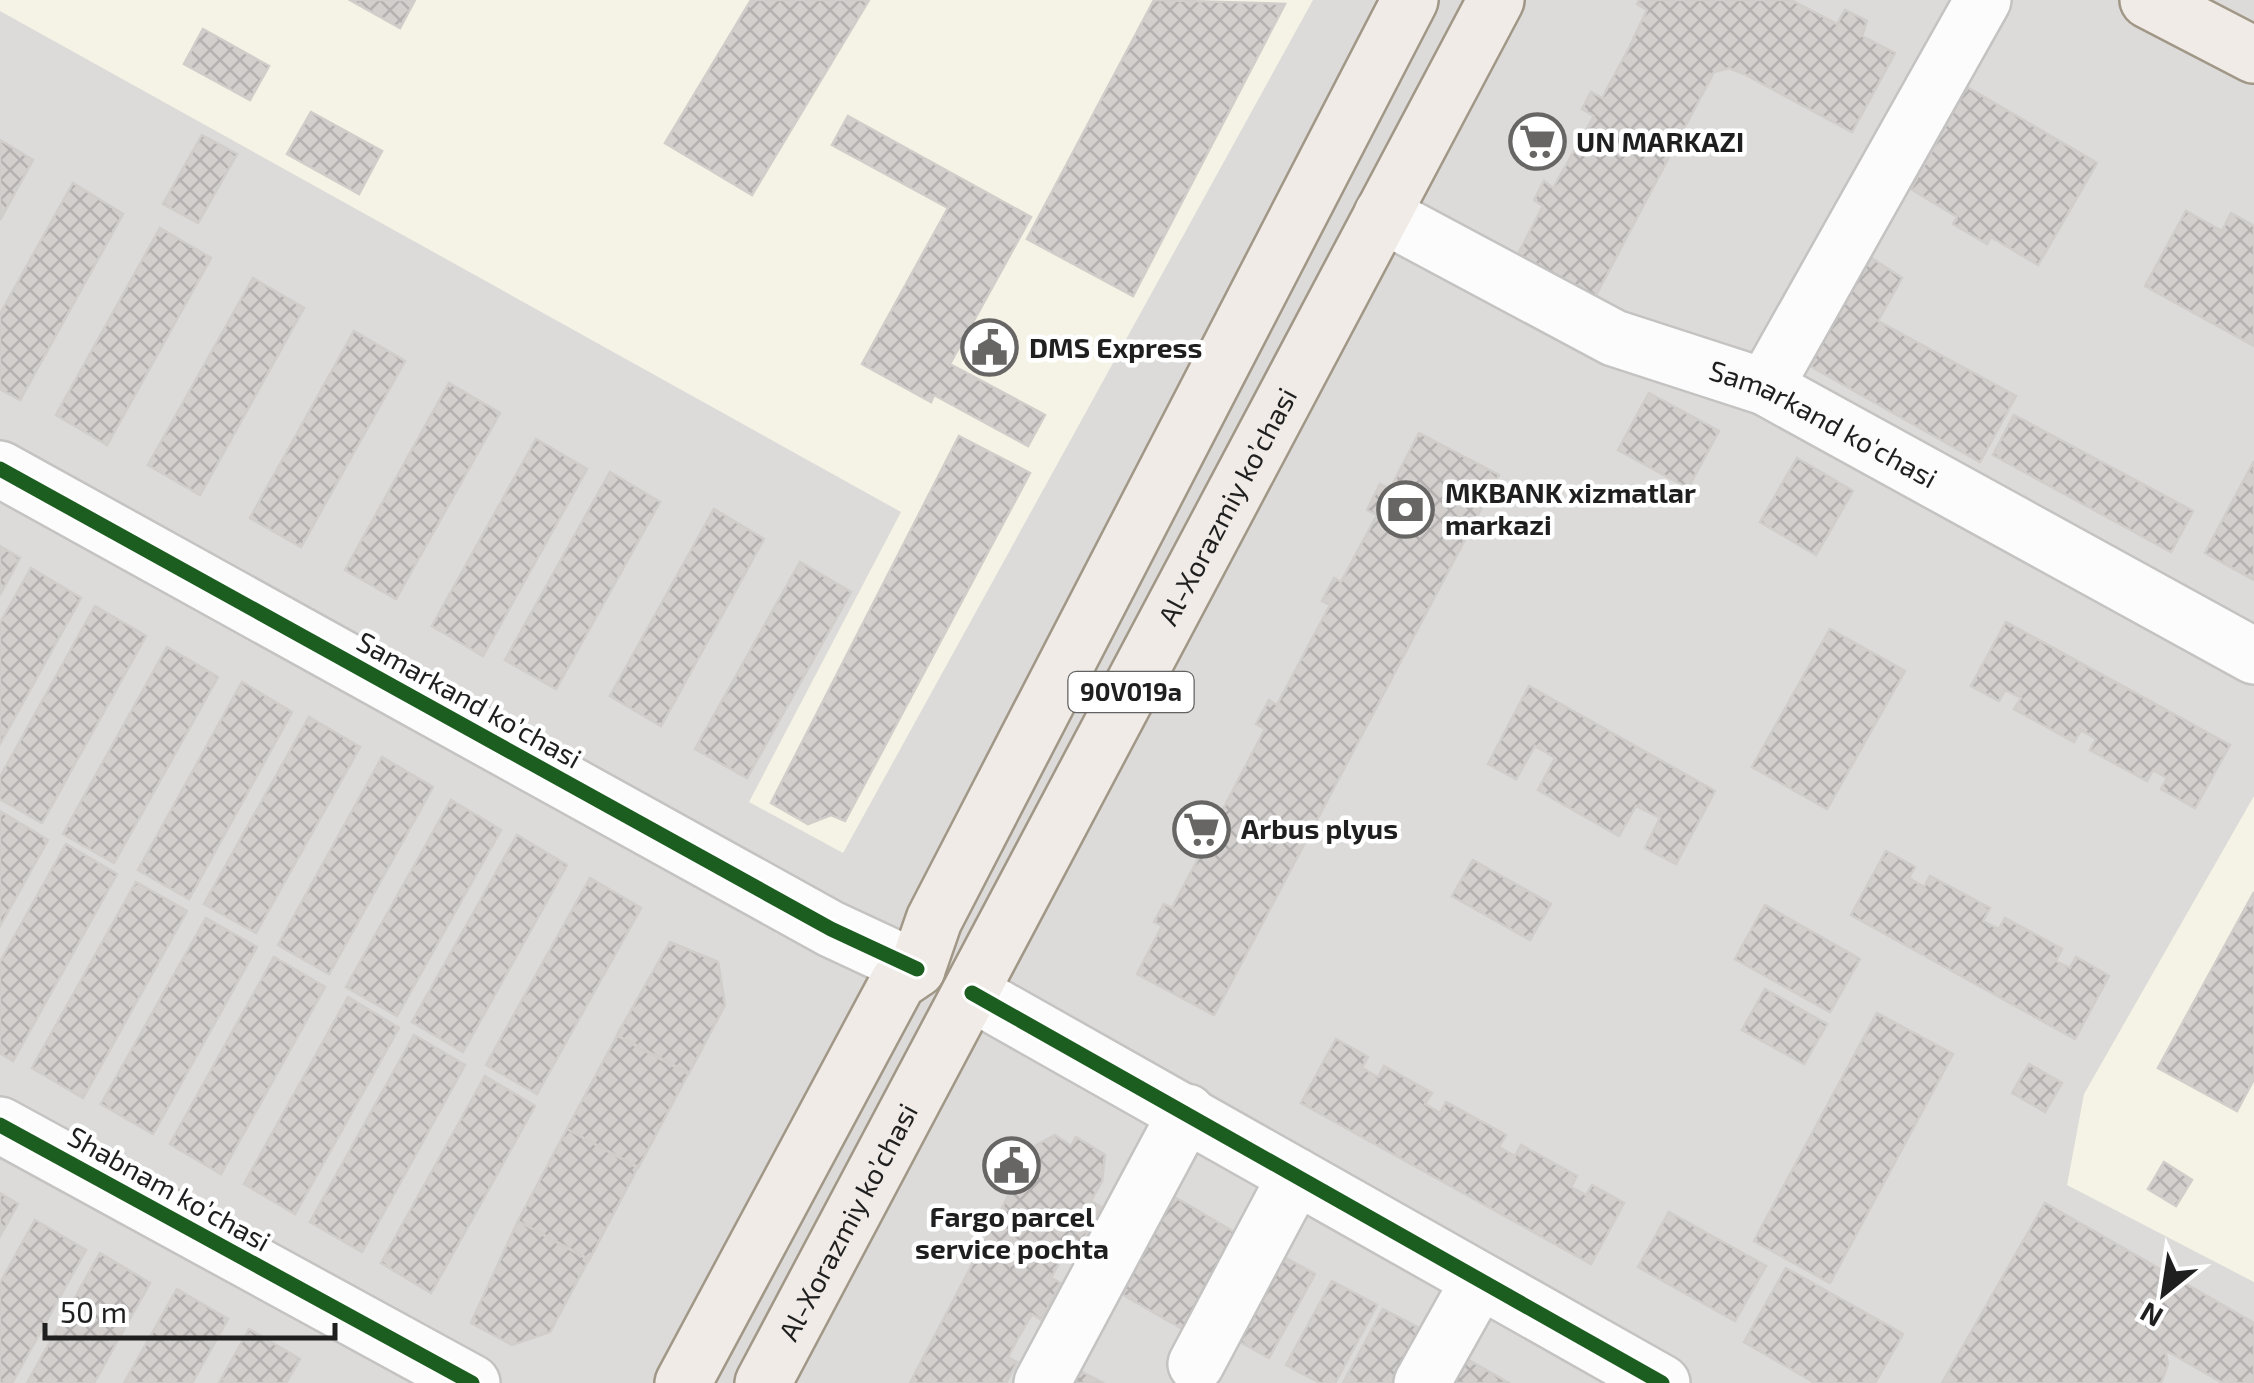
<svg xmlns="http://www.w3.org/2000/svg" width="2254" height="1383" font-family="'Exo 2',sans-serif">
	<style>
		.residential { fill: #dcdbd9 }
		.education { fill: #f5f3e5 }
		.building { fill: url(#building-cross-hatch); stroke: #d0cdca; stroke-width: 2.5 }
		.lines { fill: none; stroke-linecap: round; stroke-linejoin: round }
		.minor-casing { stroke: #c4c3c2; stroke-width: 60 }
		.major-casing { stroke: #a19787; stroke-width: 60 }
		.minor { stroke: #fcfcfc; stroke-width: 55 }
		.major { stroke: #f0ebe6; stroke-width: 55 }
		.cycleway-casing { stroke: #fff; stroke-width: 21 }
		.cycleway { stroke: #1b5e20; stroke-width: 15 }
		.labels { text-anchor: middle; stroke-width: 9; stroke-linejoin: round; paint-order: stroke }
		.shield { fill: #fff; stroke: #626262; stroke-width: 2.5 }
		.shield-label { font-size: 25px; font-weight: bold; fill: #1f1f1f }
		.poi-label { font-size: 28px; font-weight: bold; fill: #1f1f1f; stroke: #fff; text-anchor: start }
		.street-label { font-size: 28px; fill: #1f1f1f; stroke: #fff }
	</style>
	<defs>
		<pattern id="building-cross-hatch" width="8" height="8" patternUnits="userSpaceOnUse" patternTransform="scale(2.5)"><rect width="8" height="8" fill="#d2cfcd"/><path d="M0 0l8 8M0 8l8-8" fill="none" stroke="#b4b1b0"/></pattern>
	</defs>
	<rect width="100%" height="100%" fill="#edebe8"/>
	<path class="residential" d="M0 0H2254V1383H0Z"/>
	<path class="education" d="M0 0H1313L843 853 749 802 901 512 0 11Z
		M2254 796V1282L2067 1185 2084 1094Z"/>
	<path class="building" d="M350 0H415L400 28Z
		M751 0H869L752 195 665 143Z
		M1154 0 1285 4 1133 296 1027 239Z
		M1639 0H1791L1837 24 1845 10 1867 21 1862 36 1895 53 1852 132 1744 74 1729 68 1714 72 1594 299 1518 254 1543 206 1534 200 1544 181 1553 188 1594 116 1582 109 1591 92 1602 98 1629 48 1647 10 1637 4Z
		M203 29 269 66 250 100 184 64Z
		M1967 87 2097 163 2038 265 1991 237 1987 244 1953 224 1957 217 1911 189Z
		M311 112 382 151 359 194 287 154Z
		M848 116 1031 217 950 364 1045 415 1028 446 934 395 931 402 862 364 948 208 832 145Z
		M202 135 237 154 198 223 163 204Z
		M0 140 33 160 0 220Z
		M73 183 123 214 20 400 0 389V314Z
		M2186 211 2222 231 2231 213 2254 226V346L2145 286Z
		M160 228 211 258 107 445 56 415Z
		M1867 255 1902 278 1878 321 2016 396 1980 462 1805 363Z
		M253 278 304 308 200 495 148 465Z
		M354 331 405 361 301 547 250 518Z
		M449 383 500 413 396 599 345 570Z
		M1649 393 1719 431 1688 488 1618 450Z
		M2014 415 2193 511 2171 552 1993 455Z
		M1419 433 1499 475 1214 1015 1137 974 1162 926 1154 922 1164 904 1172 908 1209 838 1200 832 1211 811 1220 815 1265 729 1256 724 1269 700 1277 705 1330 605 1322 601 1334 578 1341 582 1377 515 1367 510 1380 484 1390 489Z
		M959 436 1030 473 845 821 831 815 808 824 771 803Z
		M536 439 587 469 483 656 432 626Z
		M1797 458 1853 491 1816 555 1760 522Z
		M2254 461V580L2205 553Z
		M610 472 660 502 556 689 505 660Z
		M714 509 764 539 661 726 610 696Z
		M0 546 20 558 0 595Z
		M800 562 851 592 747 778 695 749Z
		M31 568 81 598 0 744V623Z
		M95 606 146 636 42 823 0 799V777Z
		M2006 622 2230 745 2195 808 2161 789 2167 778 2153 770 2147 781 2090 750 2096 739 2081 730 2074 742 2014 709 2021 698 2005 690 1999 701 1971 686Z
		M1830 629 1905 671 1827 809 1752 767Z
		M167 647 218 677 114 863 63 834Z
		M242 682 292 712 189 899 138 870Z
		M1529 686 1715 791 1676 864 1645 848 1660 818 1636 806 1619 836 1538 790 1555 758 1535 746 1516 779 1488 764Z
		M309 717 360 747 256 933 204 904Z
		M382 757 433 787 329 974 278 945Z
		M451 800 501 830 397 1016 346 987Z
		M0 811 48 840 0 926Z
		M517 835 567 865 463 1052 412 1022Z
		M66 844 117 874 13 1061 0 1053V962Z
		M1886 851 1915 867 1909 878 1924 887 1930 876 1990 908 1983 921 1999 929 2005 918 2062 949 2056 961 2070 968 2076 957 2109 976 2075 1039 1851 915Z
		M1473 860 1551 904 1530 940 1452 896Z
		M590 878 641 908 537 1094 486 1065Z
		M136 882 187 911 83 1098 32 1068Z
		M2254 892V1079L2237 1111 2158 1068Z
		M1765 905 1860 959 1830 1012 1735 959Z
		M206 918 257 947 153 1134 101 1104Z
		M670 942 718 962 725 1005 689 1073 617 1035Z
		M274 957 325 987 221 1174 170 1144Z
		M1765 989 1827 1024 1804 1064 1742 1030Z
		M348 997 399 1028 295 1214 244 1184Z
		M1877 1013 1953 1054 1830 1283 1754 1241Z
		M414 1035 465 1065 362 1252 310 1222Z
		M617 1036 688 1074 638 1168 567 1129Z
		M1336 1039 1368 1057 1362 1068 1378 1077 1384 1066 1432 1093 1425 1104 1440 1113 1446 1102 1506 1135 1499 1147 1515 1156 1521 1145 1577 1176 1571 1187 1586 1195 1592 1185 1624 1203 1591 1264 1301 1103Z
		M2029 1064 2062 1083 2045 1112 2012 1093Z
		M485 1076 535 1106 431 1293 381 1263Z
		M567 1129 638 1167 589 1260 518 1221Z
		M1055 1135 1071 1146 1076 1137 1105 1155 1102 1181 1091 1201 1101 1207 1081 1244 1072 1240 1051 1278 1061 1283 1041 1320 1032 1314 1019 1336 1008 1357 1017 1362 1006 1383H910L1028 1158 1035 1146Z
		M2164 1162 2192 1180 2176 1206 2148 1189Z
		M0 1193 18 1204 0 1236Z
		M1173 1196 1239 1235 1186 1331 1120 1293Z
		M2045 1203 2254 1323V1383H2223L2165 1350 2168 1364 2161 1383H1942Z
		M1669 1212 1766 1266 1735 1321 1638 1267Z
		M35 1220 86 1250 12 1383H0V1283Z
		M518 1221 589 1259 550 1332 512 1345 471 1323Z
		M1269 1249 1315 1274 1269 1358 1224 1333Z
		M100 1253 150 1283 94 1383H27Z
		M1786 1268 1903 1334 1875 1383H1815L1744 1342Z
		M1332 1281 1377 1305 1335 1383H1320L1286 1365Z
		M177 1289 228 1319 192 1383H124Z
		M1383 1309 1429 1333 1402 1383H1343Z
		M249 1329 300 1359 286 1383H219Z
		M1460 1355 1509 1383H1446Z
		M1078 1370 1104 1383H1071Z"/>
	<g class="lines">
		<defs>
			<g id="minor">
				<path id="s1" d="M1382 214 1614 338 1765 387 2254 656"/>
				<path d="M1765 387 1983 0"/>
				<path d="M0 469 831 929 917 969"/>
				<path d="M972 993 1662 1383"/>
				<path d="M0 1125 472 1383"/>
				<path d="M1196 1364 1296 1176"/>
				<path d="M1042 1383 1187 1112"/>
				<path d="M1422 1383 1479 1281"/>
			</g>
			<g id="major">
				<path d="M2148 0 2254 55"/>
				<path d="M683 1383 898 982 917 969 934 920 1410 0"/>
				<path id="s2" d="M763 1383 1496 0"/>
			</g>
		</defs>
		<use href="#minor" class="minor-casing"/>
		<use href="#major" class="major-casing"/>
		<use href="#minor" class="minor"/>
		<use href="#major" class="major"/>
		<defs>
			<path id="cycleway" d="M0 469 831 929 917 969
				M972 993 1662 1383
				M0 1125 472 1383"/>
		</defs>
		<use href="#cycleway" class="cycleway-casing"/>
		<use href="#cycleway" class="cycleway"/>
	</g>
	<defs>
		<symbol id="supermarket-ring" viewBox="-11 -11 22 22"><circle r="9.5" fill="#fff" stroke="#676665" stroke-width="1.5"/><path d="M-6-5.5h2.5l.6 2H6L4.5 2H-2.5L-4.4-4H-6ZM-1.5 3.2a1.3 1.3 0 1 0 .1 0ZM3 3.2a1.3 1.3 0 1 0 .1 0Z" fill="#676665"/></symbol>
		<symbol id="civic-ring" viewBox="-11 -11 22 22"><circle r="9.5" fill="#fff" stroke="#676665" stroke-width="1.5"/><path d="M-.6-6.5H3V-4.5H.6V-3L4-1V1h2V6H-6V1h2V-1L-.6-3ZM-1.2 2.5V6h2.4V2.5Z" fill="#676665"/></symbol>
		<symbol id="bank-ring" viewBox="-11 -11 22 22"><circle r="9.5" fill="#fff" stroke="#676665" stroke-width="1.5"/><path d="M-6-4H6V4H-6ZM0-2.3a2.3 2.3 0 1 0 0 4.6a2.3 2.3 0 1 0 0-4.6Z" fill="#676665"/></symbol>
	</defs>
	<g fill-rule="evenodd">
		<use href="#supermarket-ring" x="1506" y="110" width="63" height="63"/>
		<use href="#civic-ring" x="958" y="316" width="63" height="63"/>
		<use href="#bank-ring" x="1374" y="478" width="63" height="63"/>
		<use href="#supermarket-ring" x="1170" y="798" width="63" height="63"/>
		<use href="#civic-ring" x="980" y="1134" width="63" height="63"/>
	</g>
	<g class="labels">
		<rect class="shield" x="1068.5" y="672" width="125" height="40" rx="8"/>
		<g class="shield-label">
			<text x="1131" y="701">90V019a</text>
		</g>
		<g class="poi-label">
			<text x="1576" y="152">UN MARKAZI</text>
			<text x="1029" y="358">DMS Express</text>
			<text x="1445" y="503">MKBANK xizmatlar<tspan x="1445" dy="32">markazi</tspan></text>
			<text x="1241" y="839">Arbus plyus</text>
			<text x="1012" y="1227" text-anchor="middle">Fargo parcel<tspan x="1012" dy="32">service pochta</tspan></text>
		</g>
		<g class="street-label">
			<text dy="10" stroke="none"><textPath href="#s1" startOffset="490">Samarkand ko'chasi</textPath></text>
			<text dy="10" stroke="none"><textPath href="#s2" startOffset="992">Al-Xorazmiy ko’chasi</textPath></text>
			<text transform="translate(469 700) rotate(29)" y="10">Samarkand ko’chasi</text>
			<text transform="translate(169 1189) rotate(29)" y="10">Shabnam ko’chasi</text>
			<text dy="10" stroke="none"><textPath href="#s2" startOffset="182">Al-Xorazmiy ko’chasi</textPath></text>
		</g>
	</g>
	<g transform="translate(2164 1293) rotate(210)" stroke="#ffffff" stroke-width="8" paint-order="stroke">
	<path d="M0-8L18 38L0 25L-18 38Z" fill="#1f1f1f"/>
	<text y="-15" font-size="28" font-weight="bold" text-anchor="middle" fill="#1f1f1f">N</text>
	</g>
	<path d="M45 1323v15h290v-15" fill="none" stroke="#1f1f1f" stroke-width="5"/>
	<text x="60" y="1323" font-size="30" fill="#1f1f1f" stroke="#ffffff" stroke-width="8" paint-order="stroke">50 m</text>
</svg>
